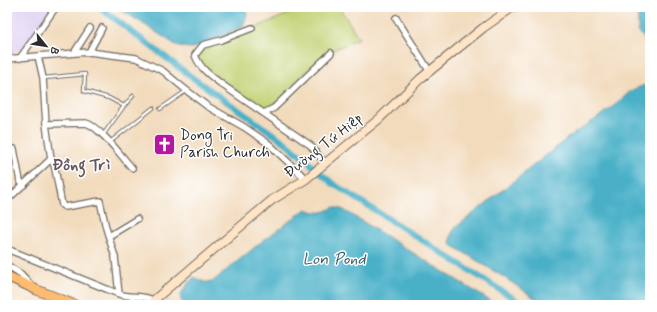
<svg xmlns="http://www.w3.org/2000/svg" width="657" height="312" font-family="Mynerve,sans-serif">
	<style>
		.built { fill: #e1d4f3 }
		.green { fill: #c2d274; stroke: #767e50 }
		.water { fill: #49b0c8; stroke: #3a6e7a }
		.lines { fill: none; stroke-linecap: round; stroke-linejoin: round }
		.canal { stroke: #49b0c8; stroke-width: 6 }
		.lane-casing { stroke: #71695e; stroke-width: 4.5 }
		.street-casing { stroke: #71695e; stroke-width: 8 }
		.secondary-casing { stroke: #71695e; stroke-width: 10 }
		.primary-casing { stroke: #71695e; stroke-width: 11 }
		.lane { stroke: #fff; stroke-width: 2.5 }
		.street { stroke: #fff; stroke-width: 5.5 }
		.secondary { stroke: #ffe4c6; stroke-width: 8 }
		.primary { stroke: #febc70; stroke-width: 9 }
		.labels { text-anchor: middle; stroke-width: 3; stroke-linejoin: round; paint-order: stroke }
		.poi-label { font-size: 15px; fill: #2b2b2b; stroke: #fff; text-anchor: start }
		.street-label { font-size: 15px; fill: #2b2b2b; stroke: #fff }
		.neighbourhood-label { font-size: 16px; font-weight: bold; fill: #665660; stroke: #fff }
		.water-label { font-size: 16px; font-style: italic; fill: #37606a; stroke: #fff }
	</style>
	<rect width="100%" height="100%" fill="#fff"/>
	<filter id="ink" filterUnits="userSpaceOnUse"><feTurbulence type="fractalNoise" baseFrequency=".025" numOctaves="2"/><feDisplacementMap in="SourceGraphic" scale="8" xChannelSelector="R" yChannelSelector="G"/><feConvolveMatrix kernelMatrix="1 2 1 2 8 2 1 2 1" color-interpolation-filters="sRGB"/></filter>
	<filter id="wash" filterUnits="userSpaceOnUse"><feTurbulence type="fractalNoise" baseFrequency=".012" numOctaves="4" result="noise"/><feDisplacementMap in="SourceGraphic" scale="16" xChannelSelector="R" yChannelSelector="G"/><feGaussianBlur stdDeviation="0.9" result="paint"/><feColorMatrix in="noise" values="0 0 0 0 0 0 0 0 0 0 0 0 0 0 0 0 0 1.4 0 .05"/><feComposite in="paint" operator="in"/></filter>
	<g filter="url(#wash)">
		<rect width="100%" height="100%" fill="#f2dbbd"/>
		<path class="built" d="M11 7H56L23 50 7 52V12Z"/>
		<path class="green" d="M305 7H339L359 38 323 55 274 104 263 110 202 65 197 55 204 49Z"/>
		<path class="water" d="M117 7H246L247 14 243 27 193 48 179 47Z
			M633 7H650V46L638 31V17Z
			M650 83V305H545L502 276 450 244 451 235 455 228 569 137 609 110 632 90Z
			M334 207 344 210 497 305H186C185 304 181 301 181 300 178 294 190 281 194 277L204 282H212L261 242 306 209C317 214 324 213 334 207Z"/>
		<g class="lines">
			<path class="canal" d="M99 7 193 78 286 143 332 183 524 305"/>
		</g>
	</g>
	<g filter="url(#ink)">
		<g class="lines">
			<defs>
				<path id="lane" d="M44 78 85 74 84 91 109 98 124 106
					M160 109 186 91
					M103 135 124 106 133 96
					M110 142 153 108"/>
				<path id="street" d="M396 18 430 72
					M252 28 221 40 203 45 195 55C200 69 212 77 224 86L310 145 325 163
					M89 52 102 28
					M74 53 90 28
					M38 56 43 78 46 124 51 159 54 164 62 205 65 207 100 201 106 228 115 257 119 294
					M20 58 56 7
					M7 59 38 56 89 52 136 58 163 71 186 90 207 106 244 127 269 144 306 179
					M264 113 274 108 331 53
					M46 124 86 123C100 127 122 157 132 168
					M7 130 9 150 14 149 20 181 24 185
					M7 200 51 159
					M109 236 137 219
					M7 249 119 294C134 299 148 293 158 305
					M7 265 21 274 31 285"/>
				<path id="secondary" d="M148 305 272 200 306 179 379 119 420 79 483 28 513 7"/>
				<path id="primary" d="M7 276 37 290 75 305"/>
			</defs>
			<use href="#lane" class="lane-casing"/>
			<use href="#street" class="street-casing"/>
			<use href="#secondary" class="secondary-casing"/>
			<use href="#primary" class="primary-casing"/>
			<use href="#lane" class="lane"/>
			<use href="#street" class="street"/>
			<use href="#secondary" class="secondary"/>
			<use href="#primary" class="primary"/>
		</g>
	</g>
	<defs>
		<symbol id="church-square" viewBox="-11 -11 22 22"><rect x="-9" y="-9" width="18" height="18" rx="4" fill="#b5179e" stroke="#fff"/><path d="M-1.2-6h2.4v3.5h3.3v2.4h-3.3V6h-2.4V-.1h-3.3v-2.4h3.3Z" fill="#fff"/></symbol>
	</defs>
	<g fill-rule="evenodd">
		<use href="#church-square" x="152" y="132" width="25" height="25"/>
	</g>
	<g class="labels">
		<g class="poi-label">
			<text x="180" y="140">Dong Tri<tspan x="180" dy="17">Parish Church</tspan></text>
		</g>
		<g class="street-label">
			<text transform="translate(323 145) rotate(-38)" y="5">Đường Tứ Hiệp</text>
		</g>
		<g class="neighbourhood-label">
			<text x="81" y="170">Đồng Trì</text>
		</g>
		<g class="water-label">
			<text x="334" y="264">Lon Pond</text>
		</g>
	</g>
	<rect width="657" height="312" fill="none" stroke="#fff" stroke-width="24"/>
	<g transform="translate(46 46) rotate(120)" stroke="#ffffff" stroke-width="3" paint-order="stroke">
	<path d="M0-3L7 15L0 10L-7 15Z" fill="#2b2b2b"/>
	<text y="-6" font-size="11" font-weight="bold" text-anchor="middle" fill="#2b2b2b">B</text>
	</g>
</svg>
